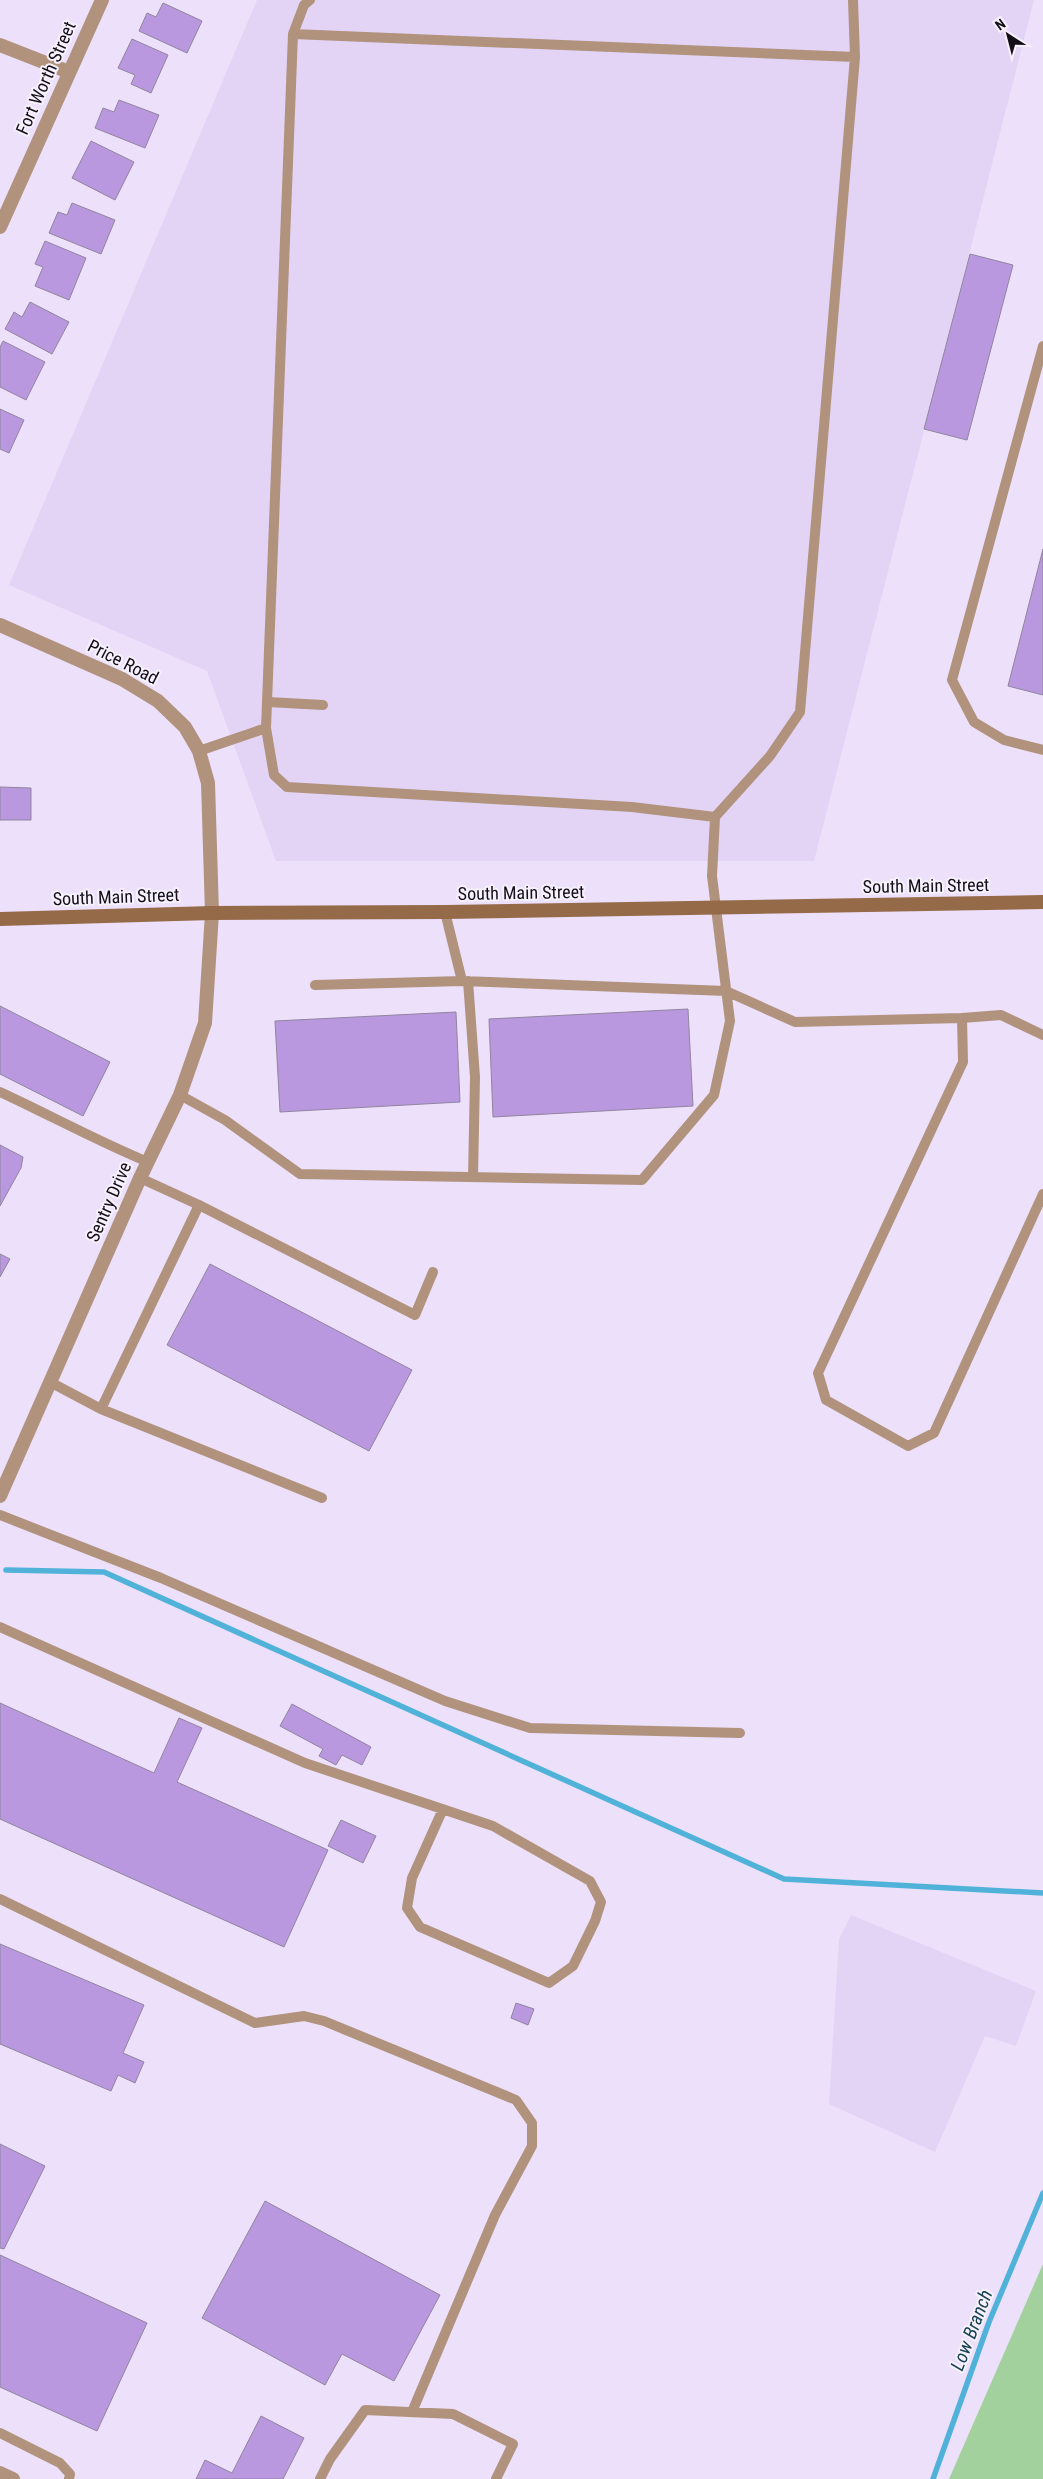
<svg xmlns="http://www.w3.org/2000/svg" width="1043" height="2479" font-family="'Roboto Condensed',sans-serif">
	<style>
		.built { fill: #e3d4f5 }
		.green { fill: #a2d19e }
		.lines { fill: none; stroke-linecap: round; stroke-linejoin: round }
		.stream { stroke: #50b2d8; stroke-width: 5.5 }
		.building { fill: #ba98df; stroke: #90859d }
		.service { stroke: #b1927d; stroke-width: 10 }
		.minor { stroke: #b1927d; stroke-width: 14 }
		.tertiary { stroke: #b1927d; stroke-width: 14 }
		.secondary { stroke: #956a49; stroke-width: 14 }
		.labels { text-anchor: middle; stroke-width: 4; stroke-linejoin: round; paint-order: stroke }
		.street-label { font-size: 18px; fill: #130e17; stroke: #f6f1fc }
		.water-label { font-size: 19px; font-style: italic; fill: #174252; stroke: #f6f1fc }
	</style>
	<rect width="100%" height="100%" fill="#ece0fb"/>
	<path class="built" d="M257 0H1034L814 861H276L207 671 9 585Z
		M851 1915 1036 1991 1016 2046 985 2036 935 2152 829 2104 839 1939Z"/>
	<path class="green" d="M1043 2264V2479H949Z"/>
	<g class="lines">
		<path class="stream" d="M6 1570 104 1572 784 1879 1043 1893
			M933 2479 989 2322 1043 2193"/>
	</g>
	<path class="building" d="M163 3 202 21 187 53 139 31 147 13 156 17Z
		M132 39 168 55 151 93 131 84 135 75 118 68Z
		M119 100 159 115 145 148 95 128 103 108 114 112Z
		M91 141 134 162 115 200 72 178Z
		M72 203 115 220 101 254 49 233 58 212 67 215Z
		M45 241 86 258 69 300 35 286 43 267 35 264Z
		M970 254 1013 265 967 440 924 429Z
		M30 302 69 322 52 354 5 329 14 312 22 317Z
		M3 341 45 362 26 400 0 387V347Z
		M0 409 24 420 9 453 0 449Z
		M1043 549V695L1008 686Z
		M0 787 31 788V820H0Z
		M0 1006 110 1062 83 1116 0 1074Z
		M688 1009 693 1106 493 1117 489 1019Z
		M456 1012 460 1102 280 1112 275 1021Z
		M0 1145 23 1157 21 1168 0 1206Z
		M0 1254 10 1259 0 1277Z
		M210 1264 412 1370 369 1451 167 1345Z
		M0 1703 154 1773 179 1718 202 1728 177 1782 328 1850 284 1947 0 1819Z
		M292 1704 371 1747 362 1765 342 1755 336 1765 319 1756 323 1749 280 1726Z
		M341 1820 376 1836 363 1863 328 1846Z
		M0 1944 144 2005 123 2053 144 2062 135 2083 118 2075 111 2091 0 2044Z
		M516 2003 534 2009 528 2025 511 2018Z
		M0 2144 45 2166 4 2249 0 2248Z
		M265 2201 440 2295 394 2381 342 2354 325 2385 202 2318Z
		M0 2255 147 2323 97 2431 0 2387Z
		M261 2416 304 2438 283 2479H196L205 2460 232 2473Z"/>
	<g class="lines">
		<path class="service" d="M310 0 304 5 293 34 266 728 274 775 287 787 632 807 715 817
			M293 34 855 57
			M1043 346 952 680 974 722 1004 740 1043 750
			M268 702 323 705
			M199 751 266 728
			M445 912 462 981 726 991 795 1022 962 1018 963 1062 818 1373 826 1400 908 1446 934 1433 1043 1194
			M468 981 475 1077 473 1177
			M315 985 462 981
			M962 1018 1001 1015 1043 1035
			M0 1092C50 1115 97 1141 148 1162
			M180 1095 225 1120 300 1174 642 1180 714 1095 730 1021 712 876 715 817 770 756 800 712 855 57 853 0
			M140 1178 199 1205 415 1315 433 1272
			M50 1382 101 1409 322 1498
			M101 1409 199 1205
			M0 1515 161 1578 445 1701 530 1728 740 1733
			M0 1627 305 1763 493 1826 590 1881 601 1902 595 1921 573 1966 549 1983 420 1927 407 1908 412 1878 443 1809
			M0 1899 255 2023 304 2016 324 2021 516 2100 532 2123V2146L495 2215 412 2412
			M0 2433 60 2463 70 2474 69 2479
			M320 2479 330 2459 365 2410 453 2414 513 2444 496 2479"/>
		<path class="minor" d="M0 45 69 72
			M0 2473 13 2479"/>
		<path class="tertiary" d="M0 227 102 0
			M0 625 122 679 158 701 185 727 199 751 208 783 212 913 205 1023 180 1095 140 1178 0 1496"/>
		<path class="secondary" d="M0 919 212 913 445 912 1043 902"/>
	</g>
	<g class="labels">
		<g class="street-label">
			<text transform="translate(46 78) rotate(-66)" y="6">Fort Worth Street</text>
			<text transform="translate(123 662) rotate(27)" y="6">Price Road</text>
			<text transform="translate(926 886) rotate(-1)" y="6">South Main Street</text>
			<text transform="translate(521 893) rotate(-1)" y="6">South Main Street</text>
			<text transform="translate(116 897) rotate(-2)" y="6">South Main Street</text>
			<text transform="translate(109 1202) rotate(-66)" y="6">Sentry Drive</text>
		</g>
		<g class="water-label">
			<text transform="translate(971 2330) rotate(-69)" y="7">Low Branch</text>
		</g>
	</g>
	<g transform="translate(1008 35) rotate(324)" stroke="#f6f1fc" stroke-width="4" paint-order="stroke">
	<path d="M0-4L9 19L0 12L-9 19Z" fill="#130e17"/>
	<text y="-8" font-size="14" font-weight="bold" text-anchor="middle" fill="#130e17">N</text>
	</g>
</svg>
